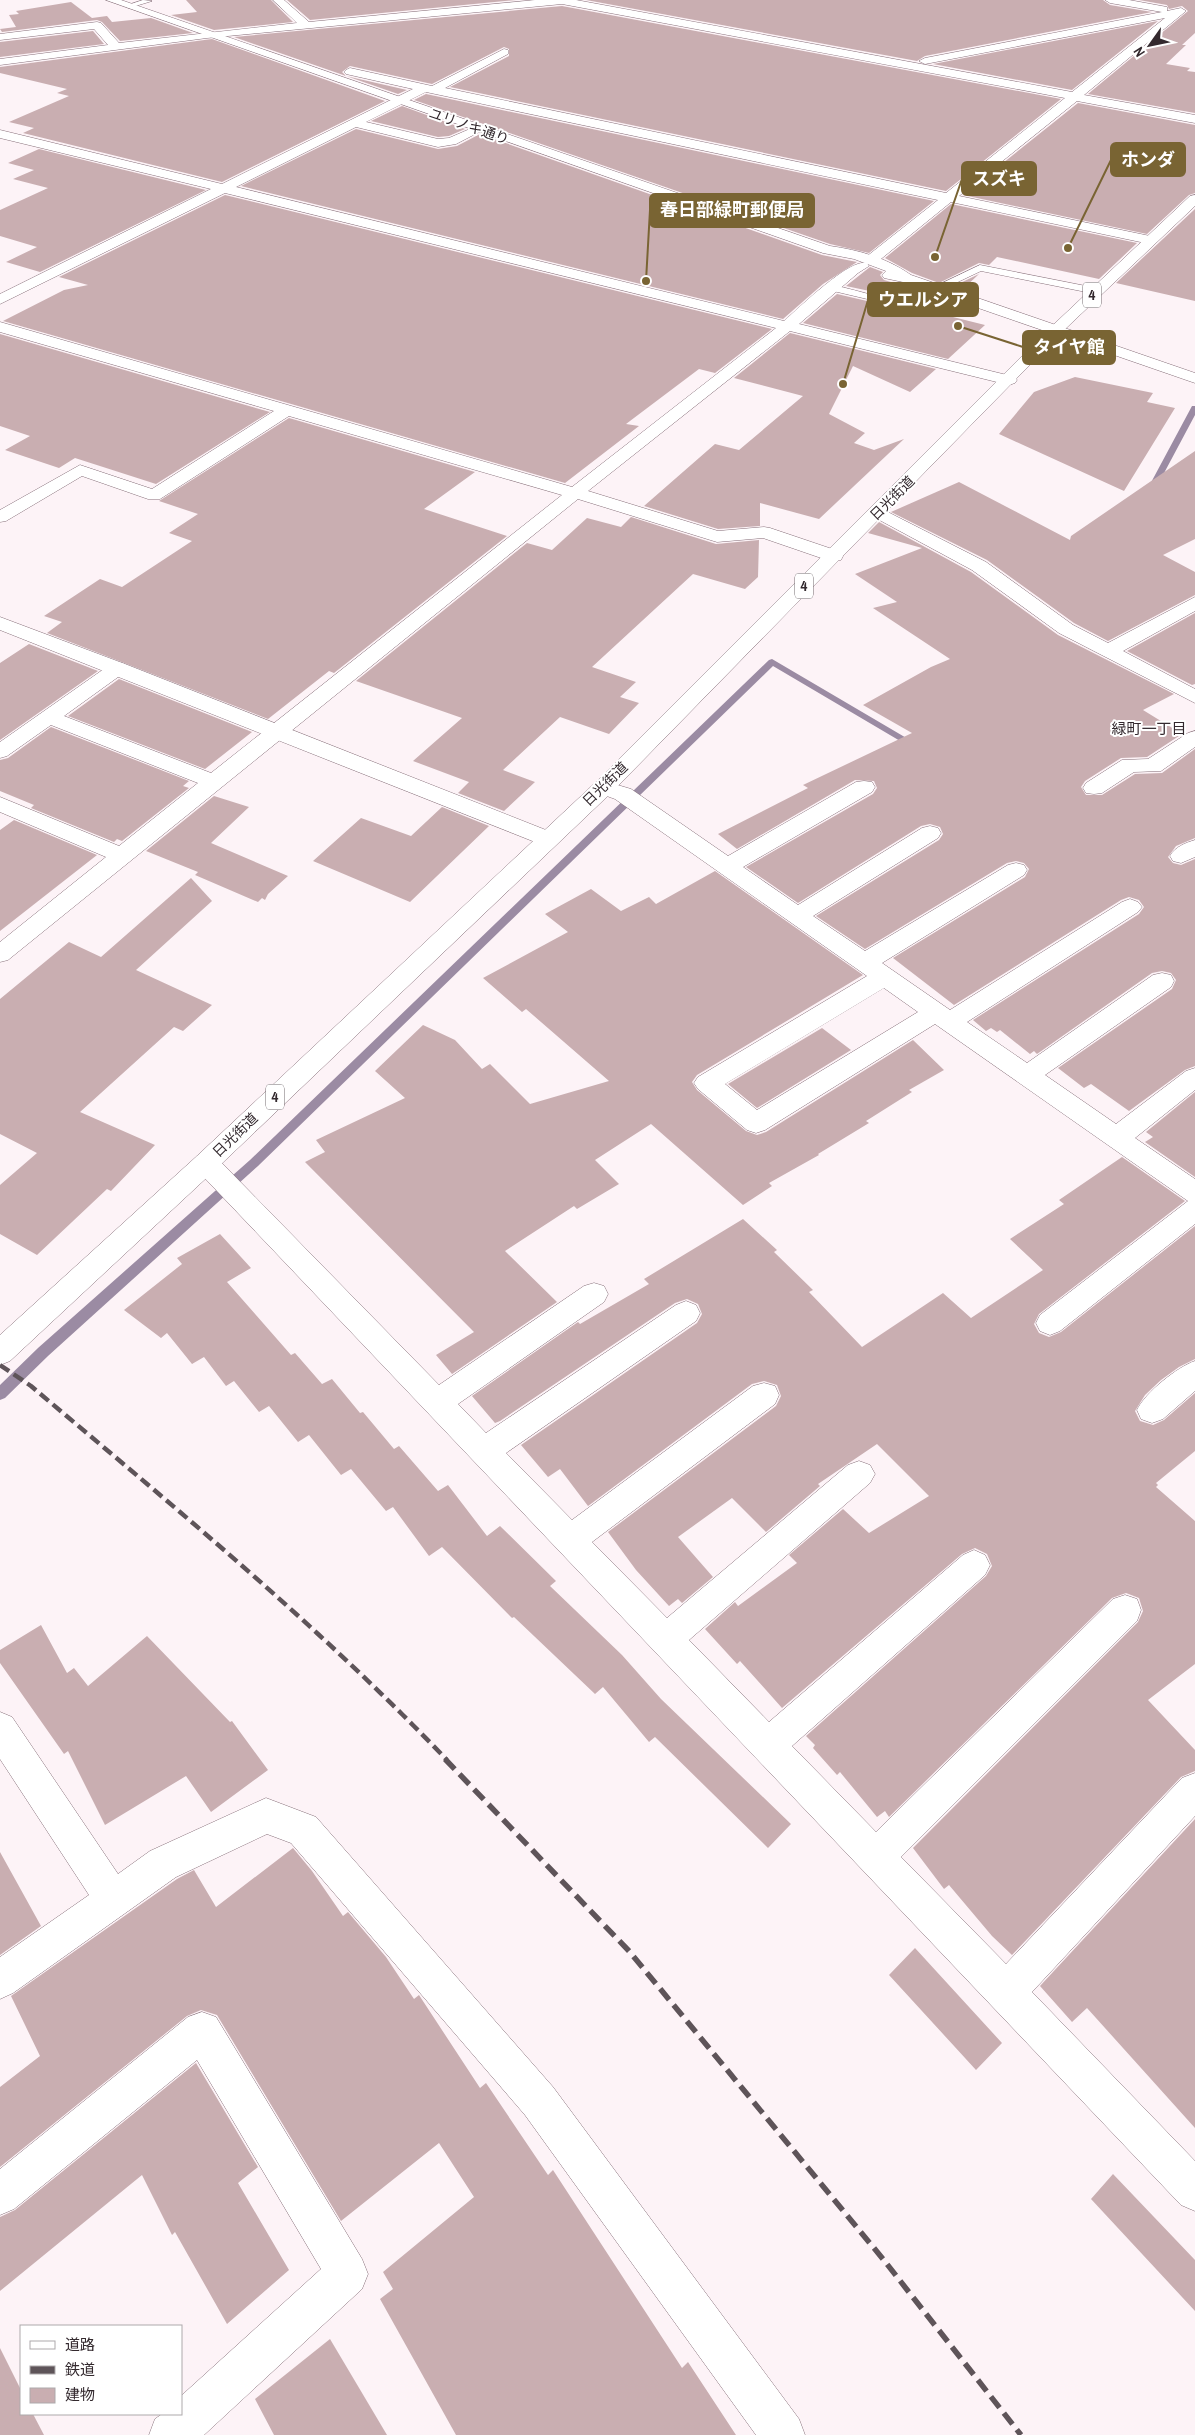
<svg xmlns="http://www.w3.org/2000/svg" width="1195" height="2435" font-family="'Archivo Narrow','Noto Sans JP',sans-serif">
	<style>
		.lines { fill: none; stroke-linecap: round; stroke-linejoin: round }
		.stream { fill: #9b8ba3; fill-rule: evenodd }
		.building { fill: #c9aeb1 }
		.service-casing { stroke: #87707a; stroke-width: 1 }
		.minor-casing { stroke: #87707a; stroke-width: 1 }
		.tertiary-casing { stroke: #87707a; stroke-width: 1 }
		.trunk-casing { stroke: #87707a; stroke-width: 1 }
		.service { fill: #fff; fill-rule: evenodd }
		.minor { fill: #fff; fill-rule: evenodd }
		.tertiary { fill: #fff; fill-rule: evenodd }
		.trunk { fill: #fff; fill-rule: evenodd }
		.rail-far1 { stroke: #5e5459; stroke-width: 4.5; stroke-dasharray: 11 5.5; stroke-linecap: butt }
		.rail { stroke: #5e5459; stroke-width: 5.5; stroke-dasharray: 14 7; stroke-linecap: butt }
		.labels { text-anchor: middle; stroke-width: 4; stroke-linejoin: round; paint-order: stroke }
		.far-street-label { font-size: 14px; fill: #33292e; stroke: #fff }
		.shield { fill: #fff; stroke: #70696d; stroke-width: 1 }
		.shield-label { font-size: 15px; font-weight: bold; fill: #33292e }
		.far-neighbourhood-label { font-size: 15px; fill: #33292e; stroke: #fff }
		.leader { fill: none; stroke: #796433; stroke-width: 2 }
		.callout-dot { fill: #796433; stroke: #fff; stroke-width: 2 }
		.callout { fill: #796433; stroke: #796433; stroke-width: 2 }
		.callout-label { font-size: 18px; text-anchor: middle; font-weight: bold; fill: #fff }
	</style>
	<rect width="100%" height="100%" fill="#fdf3f7"/>
	<g class="lines">
		<path class="stream" d="M1192 406H1195V415L1155 490 1148 492 1147 490Z
			M772 659 920 746 915 749 912 748 773 666 258 1166 48 1356 5 1398 0 1400V1385L38 1348 250 1160 769 660Z"/>
	</g>
	<path class="building" d="M186 0H271L293 22 214 30 171 15 197 12Z
		M287 0H516L310 20Z
		M586 0H1103L1110 5 1152 12 925 56 917 61Z
		M1139 0H1195V33L1182 45H1186L1166 64 1190 68 1187 71 1195 72V113L1088 94 1188 11 1182 6 1169 9 1167 5Z
		M71 2 92 18 107 16 112 22 151 18 193 33 120 41 102 22 97 20 2 32 0 29 16 27 9 15 19 14 16 11Z
		M562 6 1061 99 946 191 450 87 509 56V49L504 47 432 84 350 66 342 72 346 76 407 90 398 94 234 37Z
		M1158 21 1072 90 933 64Z
		M93 31 104 44 0 57V42Z
		M212 39 385 101 222 182 23 133 34 128 9 122 69 96 57 93 67 89 0 73V67Z
		M426 94 934 201 869 253 830 244 414 100Z
		M1078 103 1195 125V193L1189 195 1147 234 963 195Z
		M402 106 465 129 449 136 438 137 371 121Z
		M356 129 438 149 457 146 480 134 822 255 857 262 823 284 783 319 241 186Z
		M39 149 206 190 40 272 6 262 37 247 0 236V210L48 188 13 179 34 170 8 163Z
		M225 195 772 329 715 373 699 369 626 424 639 426 565 483 3 321 64 290 88 285 59 277Z
		M951 204 1137 243 1099 279 997 257 989 265 979 263 939 283 912 273 885 258Z
		M1195 209V301L1116 283Z
		M870 267 883 272 880 275 884 280 936 295 927 300H912L846 286Z
		M979 274 962 290 952 287Z
		M837 294 897 308 926 311 949 300 951 301 937 313 985 325 948 359 803 323Z
		M790 333 936 369 910 392 853 366 829 414 865 433 854 443 874 450 904 439 819 519 760 503V526L718 529 644 506 715 444 739 450 803 396 734 378Z
		M0 334 270 412 156 484 75 458 59 468 5 450 30 436 0 426Z
		M1075 377 1153 393 1147 402 1175 408 1124 491 999 434 1034 392Z
		M289 418 475 472 424 509 507 536 334 673 329 671 268 719 47 633 62 622 44 616 100 579 122 587 192 541 169 533 198 514 159 501Z
		M1195 451V539L1163 555 1195 572V595L1108 641 1074 623 987 560 891 512 959 482 1070 540 1071 536Z
		M631 517 716 544 759 540 758 577 745 589 693 574 592 667 636 682 620 697 639 703 609 734 560 717 503 770 535 782 504 811 458 793 469 782 413 761 462 718 356 681 527 543 552 550 587 518 621 527Z
		M879 522 971 572 1058 635 1174 694 1143 710 1182 734 1147 757 1121 758 1085 781 1081 787 1086 795H1102L1135 774 1162 773 1195 749V838L1176 846 1168 857 1173 863 1181 865 1195 859V1066L1185 1070 1129 1111 1091 1084 1084 1088 1058 1068 1172 989 1176 980 1171 973 1162 971 1152 973 1037 1054 1034 1051 1030 1054 1000 1030 997 1032 991 1028 986 1031 973 1020 1139 914 1144 907 1139 900 1129 897 1121 900 954 1005 893 958 1025 877 1029 869 1024 863 1016 861 1007 863 865 949 816 916 939 840 943 834 940 827 930 824 921 826 798 903 746 867 873 794 877 788 874 781 855 780 737 849 718 834 808 788 803 785 912 733 863 705 931 667 950 659 873 608 897 602 855 574 922 548 868 533Z
		M1195 613V684L1192 685 1127 651Z
		M29 644 98 671 0 740V663Z
		M119 679 252 732 205 769 68 716Z
		M51 727 189 781 183 786 189 788 122 841 117 839 114 842 31 808 34 805 0 791V760L8 758Z
		M214 796 249 807 211 843 288 876 268 894 265 900 262 898 258 902 195 875 198 872 146 851Z
		M442 807 489 826 410 902 313 861 361 818 411 836Z
		M14 820 97 855 0 931V830Z
		M715 871 863 975 697 1075 692 1082 697 1090 746 1131 757 1135 766 1132 913 1040 944 1070 909 1090 912 1092 866 1121 869 1123 818 1154 819 1155 769 1183 772 1186 743 1205 651 1124 595 1160 619 1184 577 1209 574 1206 505 1251 557 1302 452 1374 436 1355 474 1332 305 1162 325 1152 316 1140 405 1098 375 1071 423 1025 455 1040 482 1069 490 1064 530 1104 609 1081 526 1009 522 1012 483 978 568 932 545 914 591 889 621 911 649 897 656 904Z
		M191 878 212 901 136 970 212 1005 183 1031 174 1027 80 1112 155 1145 111 1191 107 1189 37 1255 0 1234V1185L37 1153 0 1134V999L69 942 101 957Z
		M822 1028 851 1050 757 1108 728 1084Z
		M1195 1092V1177L1145 1142 1153 1137 1146 1132Z
		M1122 1157 1185 1201 1039 1314 1034 1324 1039 1333 1049 1337 1061 1332 1195 1226V1359L1179 1367 1161 1380 1145 1395 1135 1411 1140 1421 1153 1425 1164 1420 1195 1393V1451L1156 1483 1158 1485 1156 1487 1195 1521V1664L1148 1700 1195 1750V1771L1181 1777 1012 1955 992 1936 949 1885 944 1889 913 1848 1138 1622 1143 1611 1139 1598 1126 1593 1112 1598 889 1817 885 1811 877 1817 840 1772 837 1775 813 1748 815 1745 806 1736 986 1576 992 1566 987 1554 975 1548 962 1554 782 1708 740 1661 737 1664 705 1629 735 1602 738 1606 797 1563 789 1555 843 1509 869 1533 929 1496 877 1444 818 1484 820 1486 766 1532 732 1498 678 1537 713 1577 682 1603 678 1599 669 1606 636 1570 608 1532 776 1406 781 1396 777 1385 764 1381 752 1384 588 1506 560 1469 548 1477 521 1445 697 1323 702 1314 698 1304 687 1299 675 1303 500 1421 495 1423 472 1396 578 1322 580 1324 649 1284 644 1279 743 1219 777 1250 774 1252 813 1290 809 1292 862 1347 943 1293 971 1318 1043 1270 1010 1239 1064 1204 1059 1200Z
		M220 1234 251 1268 227 1282 291 1355 295 1353 322 1384 332 1379 360 1413 363 1412 394 1449 399 1446 438 1491 448 1485 487 1536 500 1526 556 1581 550 1586 622 1655 661 1699 791 1824 768 1848 655 1737 649 1742 603 1687 595 1694 514 1617 512 1618 442 1547 429 1556 393 1507 386 1511 351 1469 341 1475 309 1435 298 1442 269 1406 259 1412 234 1381 226 1386 204 1357 192 1364 167 1333 161 1338 124 1310 182 1264 177 1258Z
		M41 1625 67 1673 74 1668 88 1686 147 1636 230 1722 232 1721 268 1770 211 1812 186 1776 105 1825 68 1751 64 1754 0 1663V1650Z
		M1195 1819V2128L1087 2008 1072 2022 1040 1986Z
		M293 1848 312 1871 343 1916 348 1912 386 1957 414 1999 419 1995 480 2088 486 2083 548 2175 553 2170 682 2368 688 2362 736 2435H456L380 2299 393 2289 383 2272 474 2197 439 2143 341 2221 217 2015 201 2010 187 2016 0 2167V2087L40 2056 11 1996 177 1879 194 1870 216 1907Z
		M0 1852 41 1926 0 1955Z
		M915 1948 1002 2043 976 2070 889 1975Z
		M196 2063 258 2167 238 2183 289 2270 227 2324 175 2232 172 2235 142 2175 0 2291V2217L15 2210Z
		M1113 2174 1195 2260V2311L1091 2199Z
		M330 2339 387 2435H274L255 2399Z
		M0 2348 21 2390V2414H33L44 2435H0Z"/>
	<g class="lines">
		<defs>
			<path id="service" d="M143 0 152 1 129 8 125 6Z
				M980 265 1096 288 1101 291 1096 294 981 271 941 290 937 291 932 288Z
				M833 285C861 291 893 303 923 302 934 302 944 289 956 292L957 294 926 309 897 306 829 290 828 288Z"/>
			<path id="minor" d="M273 0H284L309 22 535 0H576L1072 92 1165 18 925 64 919 61 925 58 1162 12 1110 3 1105 0H1129L1167 7V11L1181 8 1186 11 1084 95 1195 115V123L1077 101 959 196 1150 236 1157 240 1155 243 1150 244 951 202 876 263H867L869 266 858 273 799 324 1015 377 1017 380 1015 383 1009 385 790 331 588 491 718 531 764 527 770 528 841 552 843 556 841 560H827L763 538 717 542 578 499 8 960 0 962V942L106 857 0 812V797L119 846 198 783 51 725 7 756 0 758V742L111 664 118 662 125 664 128 668 125 672 64 716 211 773 562 495 289 416 160 499H148L82 476 6 521 0 522V510L80 465 152 489 274 411 0 332V322L572 487 776 328 225 193 0 304V294L211 189 0 138V130L222 184 413 89 346 74 344 72 346 70 350 68 432 86 504 49 508 50V54L445 88 946 193 1065 98 562 4 207 38 0 65V59L108 45 94 29 0 40V34L97 22 101 23 119 43 297 23ZM426 92 938 200 866 257 864 260 866 263C849 259 799 308 784 321L236 187 356 127 438 147 456 144 485 129 479 125 449 138 438 139 366 122Z
				M878 507 986 562 1073 625 1108 643 1195 597V611L1123 651 1195 689V703L1059 633 972 570 872 516 869 512 872 508Z
				M1195 731V747L1161 771 1134 772 1102 793 1094 794 1086 793 1083 788 1086 783 1122 760 1148 759 1188 733Z
				M604 781 631 789 728 856 856 782 864 781 872 782 875 787 872 792 743 867 798 905 922 828 930 826 938 828 941 833 938 838 813 916 865 951 1008 865 1016 863 1024 865 1027 870 1024 875 882 963 950 1010 1122 902 1130 899 1138 902 1142 907 1138 912 967 1022 1027 1063 1153 975 1162 973 1171 975 1174 981 1171 987 1045 1075 1116 1124 1186 1071 1195 1068V1090L1135 1138 1195 1179V1224L1060 1331 1050 1335 1040 1331 1036 1323 1040 1315 1188 1201 935 1024 765 1130 756 1133 747 1130 698 1089 694 1083 698 1077 867 976 615 799 596 792 593 787 596 782ZM884 988 918 1012 757 1110 725 1084Z
				M1195 840V857L1181 863 1173 861 1170 856C1175 847 1185 843 1195 840Z
				M206 1153 215 1156 439 1385 584 1286 594 1283 604 1286 608 1294 604 1302 458 1404 486 1433 676 1305 686 1301 696 1305 700 1313 696 1321 506 1453 572 1520 753 1386 764 1383 775 1386 779 1395 775 1404 592 1542 667 1618 848 1465 859 1461 870 1465 875 1474 870 1483 689 1640 769 1722 963 1555 974 1550 985 1555 990 1565 985 1575 792 1746 876 1832 1113 1599 1125 1595 1137 1599 1141 1610 1137 1621 901 1857 1006 1964 1182 1778 1195 1773V1816L1032 1992 1195 2161V2211L1181 2205 197 1170 193 1163 197 1156Z
				M1195 1361V1391L1163 1419 1152 1423 1141 1419 1137 1410C1145 1393 1177 1367 1195 1361Z
				M0 1712 12 1717 118 1874 150 1851 266 1798 316 1817 553 2087 799 2419 805 2435H756L525 2115 291 1843 267 1834 176 1877 13 1993 0 1999V1957L89 1895 0 1759Z
				M202 2012 216 2017 362 2259 368 2274 362 2289 204 2435H149L155 2419 162 2414H181V2396L321 2269 197 2060 14 2209 0 2215V2169L188 2017Z"/>
			<path id="tertiary" d="M106 0H121L830 246C859 250 887 258 911 275L1195 373V383L903 282 884 278 882 275 886 271 854 259 823 253Z
				M0 617 125 664 556 834 559 839 556 844 548 846 540 844 0 630Z"/>
			<path id="trunk" d="M1195 195V206L1061 333 612 792 215 1170 10 1361 0 1365V1335L197 1156 596 782 1051 327 1190 196Z"/>
		</defs>
		<use href="#service" class="service-casing"/>
		<use href="#minor" class="minor-casing"/>
		<use href="#tertiary" class="tertiary-casing"/>
		<use href="#trunk" class="trunk-casing"/>
		<use href="#service" class="service"/>
		<use href="#minor" class="minor"/>
		<use href="#tertiary" class="tertiary"/>
		<use href="#trunk" class="trunk"/>
		<path class="rail-far1" d="M0 1365 31 1386C173 1506 318 1625 447 1760"/>
		<path class="rail" d="M445 1759 629 1951 883 2259 1021 2435"/>
	</g>
	<g class="labels">
		<g class="far-street-label">
			<text transform="translate(469 126) rotate(19)" y="5">ユリノキ通り</text>
			<text transform="translate(892 498) rotate(-45)" y="5">日光街道</text>
			<text transform="translate(605 784) rotate(-44)" y="5">日光街道</text>
			<text transform="translate(235 1135) rotate(-44)" y="5">日光街道</text>
		</g>
		<g class="shield">
			<rect x="1083" y="282.5" width="18" height="25" rx="4"/>
			<rect x="795" y="573.5" width="18" height="25" rx="4"/>
			<rect x="266" y="1084.5" width="18" height="25" rx="4"/>
		</g>
		<g class="shield-label">
			<text x="1092" y="300">4</text>
			<text x="804" y="591">4</text>
			<text x="275" y="1102">4</text>
		</g>
		<g class="far-neighbourhood-label">
			<text x="1149" y="734">緑町一丁目</text>
		</g>
	</g>
	<path class="leader" d="M1068 248L1111 160M935 257L962 179M646 281L650 210M843 384L868 300M958 326L1023 347"/>
	<g class="callout-dot">
		<circle cx="1068" cy="248" r="5"/>
		<circle cx="935" cy="257" r="5"/>
		<circle cx="646" cy="281" r="5"/>
		<circle cx="843" cy="384" r="5"/>
		<circle cx="958" cy="326" r="5"/>
	</g>
	<g class="callout">
		<rect x="1111" y="143" width="74" height="33" rx="5"/>
		<rect x="962" y="162" width="74" height="33" rx="5"/>
		<rect x="650" y="194" width="164" height="33" rx="5"/>
		<rect x="868" y="283" width="110" height="33" rx="5"/>
		<rect x="1023" y="331" width="92" height="33" rx="5"/>
	</g>
	<g class="callout-label">
		<text x="1148" y="166">ホンダ</text>
		<text x="999" y="185">スズキ</text>
		<text x="732" y="216">春日部緑町郵便局</text>
		<text x="923" y="306">ウエルシア</text>
		<text x="1069" y="353">タイヤ館</text>
	</g>
	<rect x="20" y="2325" width="162" height="90" fill="#ffffff" stroke="#ada9ab"/>
	<rect x="30" y="2341" width="25" height="8" fill="#ffffff" stroke="#ada9ab"/>
	<text x="65" y="2350" font-size="15" fill="#33292e">道路</text>
	<rect x="30" y="2366" width="25" height="8" fill="#5e5459" stroke="#ada9ab"/>
	<text x="65" y="2375" font-size="15" fill="#33292e">鉄道</text>
	<rect x="30" y="2388" width="25" height="15" fill="#c9aeb1" stroke="#ada9ab"/>
	<text x="65" y="2400" font-size="15" fill="#33292e">建物</text>
	<g transform="translate(1150 45) rotate(237)" stroke="#ffffff" stroke-width="4" paint-order="stroke">
	<path d="M0-4L9 19L0 12L-9 19Z" fill="#33292e"/>
	<text y="-8" font-size="14" font-weight="bold" text-anchor="middle" fill="#33292e">N</text>
	</g>
</svg>
